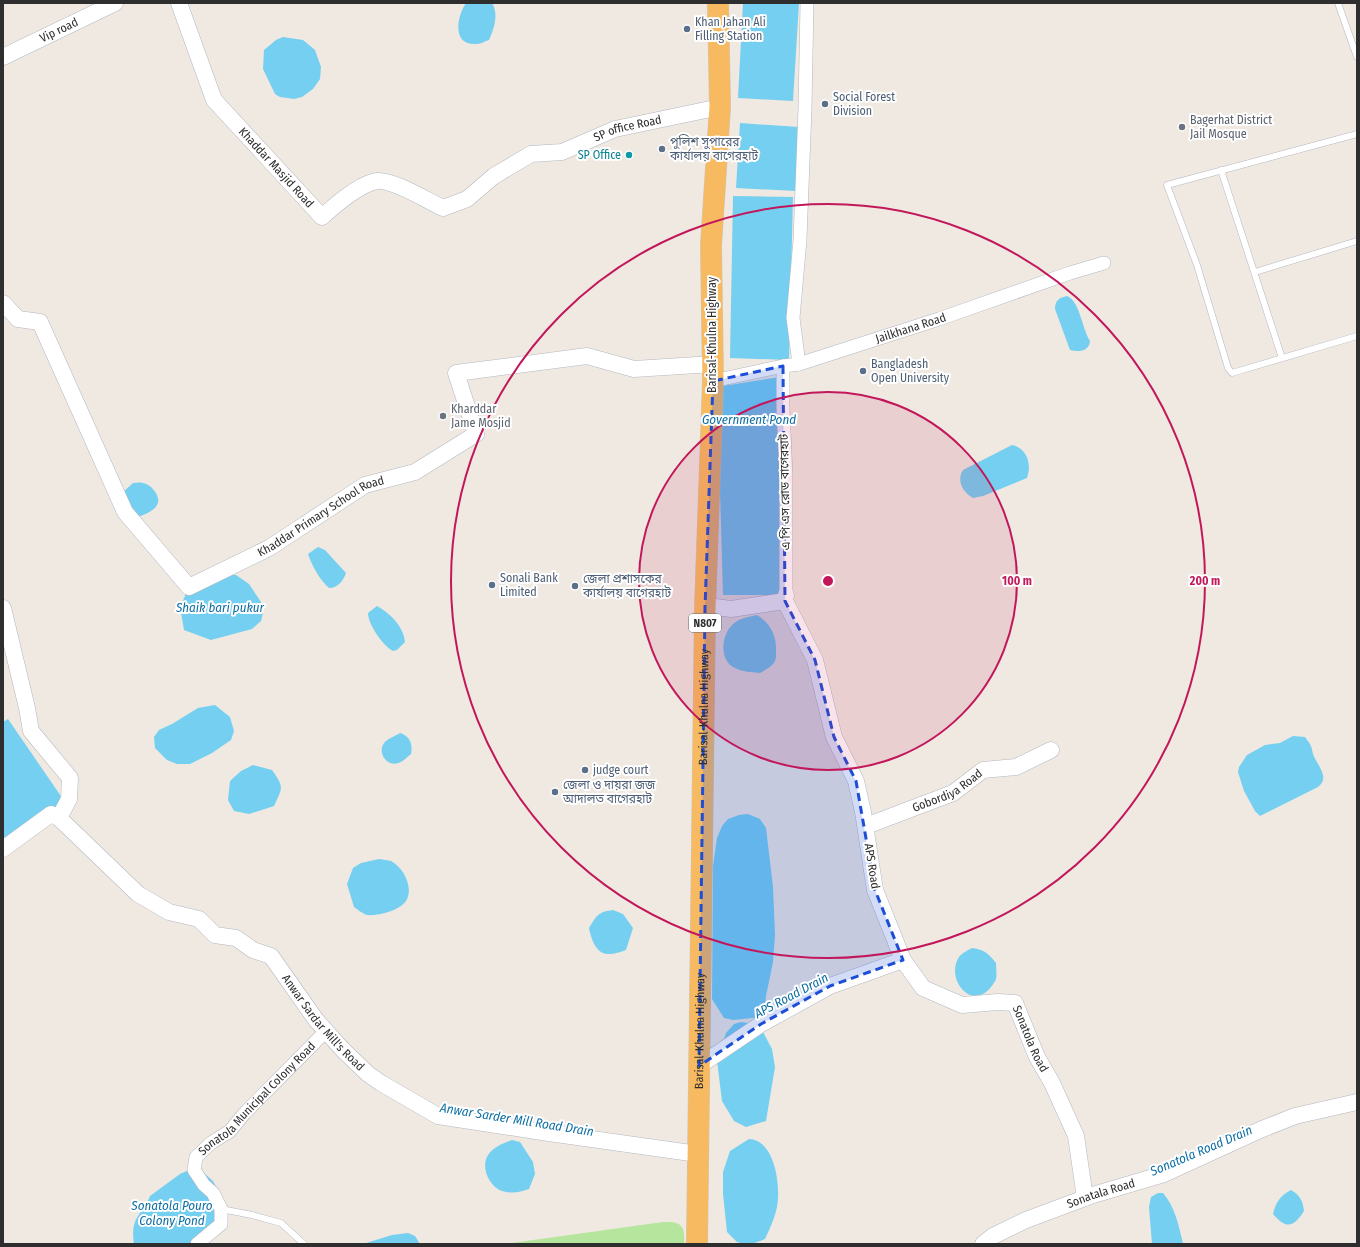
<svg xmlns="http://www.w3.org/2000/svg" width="1360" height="1247" font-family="'Fira Sans Condensed','Noto Sans Bengali',sans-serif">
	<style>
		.green { fill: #b6e59e }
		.water { fill: #75cff0 }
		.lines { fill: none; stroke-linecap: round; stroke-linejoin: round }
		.service-casing { stroke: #b4b7c1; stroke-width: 7 }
		.minor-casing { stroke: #b4b7c1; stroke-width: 14 }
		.tertiary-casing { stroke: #b4b7c1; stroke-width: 17 }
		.trunk-casing { stroke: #c9c9c9; stroke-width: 22 }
		.service { stroke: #fff; stroke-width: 6 }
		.minor { stroke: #fff; stroke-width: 13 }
		.tertiary { stroke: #fff; stroke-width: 16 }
		.trunk { stroke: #f8ba60; stroke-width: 21 }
		.marked { fill: #1d4ed8; fill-opacity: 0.2; stroke: #1d4ed8; stroke-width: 3; stroke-dasharray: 8 5; stroke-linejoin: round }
		.ring { fill: none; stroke: #c2185b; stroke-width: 2 }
		.service-dot { fill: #5c6f8a; stroke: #fff; stroke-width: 1.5 }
		.worship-dot { fill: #6b7280; stroke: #fff; stroke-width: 1.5 }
		.culture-dot { fill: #0f9aa8; stroke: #fff; stroke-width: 1.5 }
		.labels { text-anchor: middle; stroke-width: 4; stroke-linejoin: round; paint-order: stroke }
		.shield { fill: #fff; stroke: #6d6d6d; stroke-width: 1 }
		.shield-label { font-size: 11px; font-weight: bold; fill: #2e2e2e }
		.service-label { font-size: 12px; fill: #4e5e75; stroke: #fff; text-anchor: start }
		.street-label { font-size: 12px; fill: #2e2e2e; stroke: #fff }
		.worship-label { font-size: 12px; fill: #5b616d; stroke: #fff; text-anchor: start }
		.culture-label { font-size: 12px; fill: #0d838f; stroke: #fff; text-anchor: end }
		.water-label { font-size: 13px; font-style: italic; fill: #0d6fa3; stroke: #fff }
		.centre { fill: #c2185b; stroke: #fff; stroke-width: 2 }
		.ring-label { font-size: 12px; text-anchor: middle; font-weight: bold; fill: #c2185b; stroke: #fff; stroke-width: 4; stroke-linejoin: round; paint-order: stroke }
	</style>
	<rect width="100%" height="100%" fill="#efe9e1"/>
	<path class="green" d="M663 1222C682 1221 685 1226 684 1244H505Z"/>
	<path class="water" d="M466 3H492C499 14 494 29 489 40 485 41 481 44 477 44 451 46 457 16 466 3Z
		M743 3H799L793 101 738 98Z
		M283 37 303 40 315 50 321 67 320 79 313 89 302 97 294 99 280 97 275 94 263 69 264 50 276 40Z
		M740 123 799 127 796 191 736 188Z
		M733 196 793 197 789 360 730 358Z
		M1067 296C1080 301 1082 329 1090 341 1089 352 1078 352 1070 350L1055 309C1055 300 1059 298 1067 296Z
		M780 377 782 595H723L717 387Z
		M1012 445C1027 448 1032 464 1027 478L983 496 973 498C963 492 956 481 963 470Z
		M133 483C136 483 140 482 143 483 151 484 162 497 157 505 153 512 143 515 135 518L121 494Z
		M318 547 325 550 346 573C343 581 338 588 329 588 320 580 312 566 308 554Z
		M219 575H236L249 584 261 602 263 613 261 621 252 629 211 640 184 630 180 607 189 587Z
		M377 606C390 613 404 627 405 642L397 650 393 651C383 646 368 624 368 613Z
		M757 615C771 624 777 636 776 653 776 657 776 661 773 664 769 668 764 671 760 673 752 672 742 672 735 668 719 661 721 636 732 625 739 618 748 617 757 615Z
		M215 705 230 717 234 731 231 740 212 753 190 764H177L167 760 155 748 154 737 159 730 172 724 198 708Z
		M8 719 67 805 3 849V722Z
		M400 733C410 736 413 744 411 754 407 757 403 762 398 763 387 767 377 753 384 743 387 739 395 736 400 733Z
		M1293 736 1305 737C1311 745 1311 745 1313 754 1317 765 1332 779 1316 788L1260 816 1255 811 1244 791 1238 772 1239 767 1247 755 1265 745 1280 743Z
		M253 765 272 770C284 787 283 787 274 806L249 814 234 811 228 800 230 781 241 771Z
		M748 814 760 819 766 828 773 887 775 935 773 962 766 996 764 1014 762 1017 733 1020 724 1018 712 999 713 866 717 838 722 826 728 819 739 815Z
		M379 859C383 860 388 860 391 861 404 868 414 888 406 901 399 911 378 916 367 915 363 914 357 909 354 907L347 884 353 868 361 863Z
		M613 910 623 914 633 928 626 950C621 952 614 954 609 954 596 955 591 938 589 928 597 915 598 912 613 910Z
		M972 948C985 950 988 953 996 963 996 968 997 974 996 979 995 982 993 984 991 987 971 1012 945 978 959 957 962 953 968 950 972 948Z
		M741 1022 755 1024 763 1032 772 1049 775 1067 766 1121 746 1127 734 1121 722 1101 717 1061 726 1033 734 1024Z
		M749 1139C773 1140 779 1178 778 1197 778 1211 771 1226 765 1239L752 1244H744L737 1242 727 1232 723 1194V1172L730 1151Z
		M512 1140 520 1142 533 1162 535 1174 529 1189C521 1192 511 1194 502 1191 490 1187 481 1169 487 1157 491 1148 503 1143 512 1140Z
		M191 1169 204 1173 213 1181 222 1198 220 1218 194 1244H134C132 1229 133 1222 142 1210 145 1205 148 1202 150 1196L180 1174Z
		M1291 1190C1300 1195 1303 1201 1304 1211 1293 1228 1286 1229 1273 1214 1276 1202 1280 1196 1291 1190Z
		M1158 1193H1163C1175 1207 1179 1226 1183 1244H1152L1149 1207 1151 1197Z
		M408 1233 415 1236 420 1244H363L392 1235Z"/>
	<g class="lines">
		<defs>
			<path id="service" d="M1338 3 1357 57
				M1357 134 1167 185 1197 265 1228 368 1232 373 1357 336
				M1221 170 1282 358
				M1255 272 1357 241
				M221 1209 252 1215 281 1223 304 1244"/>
			<g id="minor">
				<path d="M799 364 793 318 800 240 805 108 807 3"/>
				<path d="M783 366V409L786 476V595"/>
				<path id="s1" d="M713 381 783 366 799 364 939 319 1070 273 1104 263"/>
				<path id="s2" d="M197 1244 221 1224V1209L213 1193 204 1185 194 1170 196 1157 211 1143 230 1131 243 1115 326 1031"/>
			</g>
			<g id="tertiary">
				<path id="s3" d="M179 3 214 100 322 217C334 206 361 183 377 181 392 179 428 201 443 208L467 199 494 176 531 154 562 152 615 129 720 107"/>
				<path id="s4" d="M3 57 115 3"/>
				<path id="s5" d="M3 303 18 319 40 322 125 512 189 587 269 548 365 485 415 472 476 434 456 373 587 356 634 369 713 364"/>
				<path d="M3 608 27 708 31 731 70 778 69 799 59 818"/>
				<path d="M705 608 715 607 731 609 785 601"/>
				<path id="s6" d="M866 826 953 793 983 770 1016 767 1051 750"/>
				<path id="s7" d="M3 849 51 814 59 818 138 894 169 912 199 919 215 935 236 938 253 950 271 956 316 1020 343 1050 368 1074 381 1083 438 1116 542 1132 698 1154"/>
				<path id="s8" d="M903 960 923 988 962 1005 998 1002 1015 1003 1037 1057 1052 1083 1076 1136 1085 1198"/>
				<path d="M699 1066 761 1024 830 986 903 960 875 890 863 812 856 781 834 737 815 660 785 601 786 595"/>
				<path id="s9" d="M983 1244 993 1236 1026 1220 1093 1195 1164 1174 1260 1130 1295 1116 1357 1102"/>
			</g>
			<g id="trunk">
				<path id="s10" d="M697 1244 705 608 713 381 711 245 720 107 718 3"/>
			</g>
		</defs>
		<use href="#service" class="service-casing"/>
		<use href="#minor" class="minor-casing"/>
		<use href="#tertiary" class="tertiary-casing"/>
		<use href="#trunk" class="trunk-casing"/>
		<use href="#service" class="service"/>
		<use href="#minor" class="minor"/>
		<use href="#tertiary" class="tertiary"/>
		<use href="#trunk" class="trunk"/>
	</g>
	<path class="marked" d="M783 366 785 601 815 660 834 737 856 781 875 890 903 960 830 986 761 1024 699 1066 705 608 713 381Z"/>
	<circle cx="828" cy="581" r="189" fill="#c2185b" fill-opacity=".12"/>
	<g class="ring">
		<circle cx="828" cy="581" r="189"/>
		<circle cx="828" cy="581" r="377"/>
	</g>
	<g class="service-dot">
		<circle cx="687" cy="29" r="4"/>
		<circle cx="825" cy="104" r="4"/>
		<circle cx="662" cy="149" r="4"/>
		<circle cx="863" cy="371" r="4"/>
		<circle cx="492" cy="585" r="4"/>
		<circle cx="575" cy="586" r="4"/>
		<circle cx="585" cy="770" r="4"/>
		<circle cx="555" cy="792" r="4"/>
	</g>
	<g class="worship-dot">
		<circle cx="1182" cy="127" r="4"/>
		<circle cx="443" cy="416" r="4"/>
	</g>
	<circle class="culture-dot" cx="629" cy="155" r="4"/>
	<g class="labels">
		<rect class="shield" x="689" y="614" width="32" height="18" rx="3"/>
		<g class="shield-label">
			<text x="705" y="627">N807</text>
		</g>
		<g class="service-label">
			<text x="695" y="26">Khan Jahan Ali<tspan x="695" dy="14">Filling Station</tspan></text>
			<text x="833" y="101">Social Forest<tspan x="833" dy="14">Division</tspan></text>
			<text x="670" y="146">পুলিশ সুপারের<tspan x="670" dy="14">কার্যালয় বাগেরহাট</tspan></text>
			<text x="871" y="368">Bangladesh<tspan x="871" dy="14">Open University</tspan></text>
			<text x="500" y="582">Sonali Bank<tspan x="500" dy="14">Limited</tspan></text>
			<text x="583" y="583">জেলা প্রশাসকের<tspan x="583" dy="14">কার্যালয় বাগেরহাট</tspan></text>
			<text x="593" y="774">judge court</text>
			<text x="563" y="789">জেলা ও দায়রা জজ<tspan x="563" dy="14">আদালত বাগেরহাট</tspan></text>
		</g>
		<g class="street-label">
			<text dy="4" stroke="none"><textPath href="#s4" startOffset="62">Vip road</textPath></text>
			<text dy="4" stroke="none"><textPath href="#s3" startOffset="606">SP office Road</textPath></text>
			<text dy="4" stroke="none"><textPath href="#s3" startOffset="195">Khaddar Masjid Road</textPath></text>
			<text dy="4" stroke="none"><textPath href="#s1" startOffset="205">Jailkhana Road</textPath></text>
			<text transform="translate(712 335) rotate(-90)" y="4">Barisal-Khulna Highway</text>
			<text transform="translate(785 492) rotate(-91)" y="4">এ পি এস রোড বাগেরহাট</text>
			<text dy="4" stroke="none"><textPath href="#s5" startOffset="501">Khaddar Primary School Road</textPath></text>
			<text dy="4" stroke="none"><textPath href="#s10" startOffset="537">Barisal-Khulna Highway</textPath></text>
			<text dy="4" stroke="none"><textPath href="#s6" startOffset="89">Gobordiya Road</textPath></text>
			<text transform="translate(872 866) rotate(81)" y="4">APS Road</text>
			<text dy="4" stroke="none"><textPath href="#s7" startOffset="413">Anwar Sardar Mill's Road</textPath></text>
			<text dy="4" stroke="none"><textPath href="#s10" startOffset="213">Barisal-Khulna Highway</textPath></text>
			<text dy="4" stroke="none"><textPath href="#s8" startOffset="169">Sonatola Road</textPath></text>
			<text dy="4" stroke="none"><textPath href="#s2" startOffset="192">Sonatola Municipal Colony Road</textPath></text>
			<text dy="4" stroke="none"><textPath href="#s9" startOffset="129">Sonatala Road</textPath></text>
		</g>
		<g class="worship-label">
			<text x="1190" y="124">Bagerhat District<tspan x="1190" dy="14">Jail Mosque</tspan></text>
			<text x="451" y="413">Kharddar<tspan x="451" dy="14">Jame Mosjid</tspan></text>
		</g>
		<g class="culture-label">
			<text x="621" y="159">SP Office</text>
		</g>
		<g class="water-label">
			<text x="749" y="424">Government Pond</text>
			<text x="220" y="612">Shaik bari pukur</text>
			<text transform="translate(791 995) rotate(-28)" y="5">APS Road Drain</text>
			<text transform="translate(517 1119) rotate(9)" y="5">Anwar Sarder Mill Road Drain</text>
			<text transform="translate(1201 1150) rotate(-23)" y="5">Sonatola Road Drain</text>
			<text x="172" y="1210">Sonatola Pouro<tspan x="172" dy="15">Colony Pond</tspan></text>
		</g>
	</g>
	<circle cx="828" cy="581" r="6" class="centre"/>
	<g class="ring-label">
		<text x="1017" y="585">100 m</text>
		<text x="1205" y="585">200 m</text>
	</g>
	<rect width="1360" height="1247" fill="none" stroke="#2e2e2e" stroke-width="8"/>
</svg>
